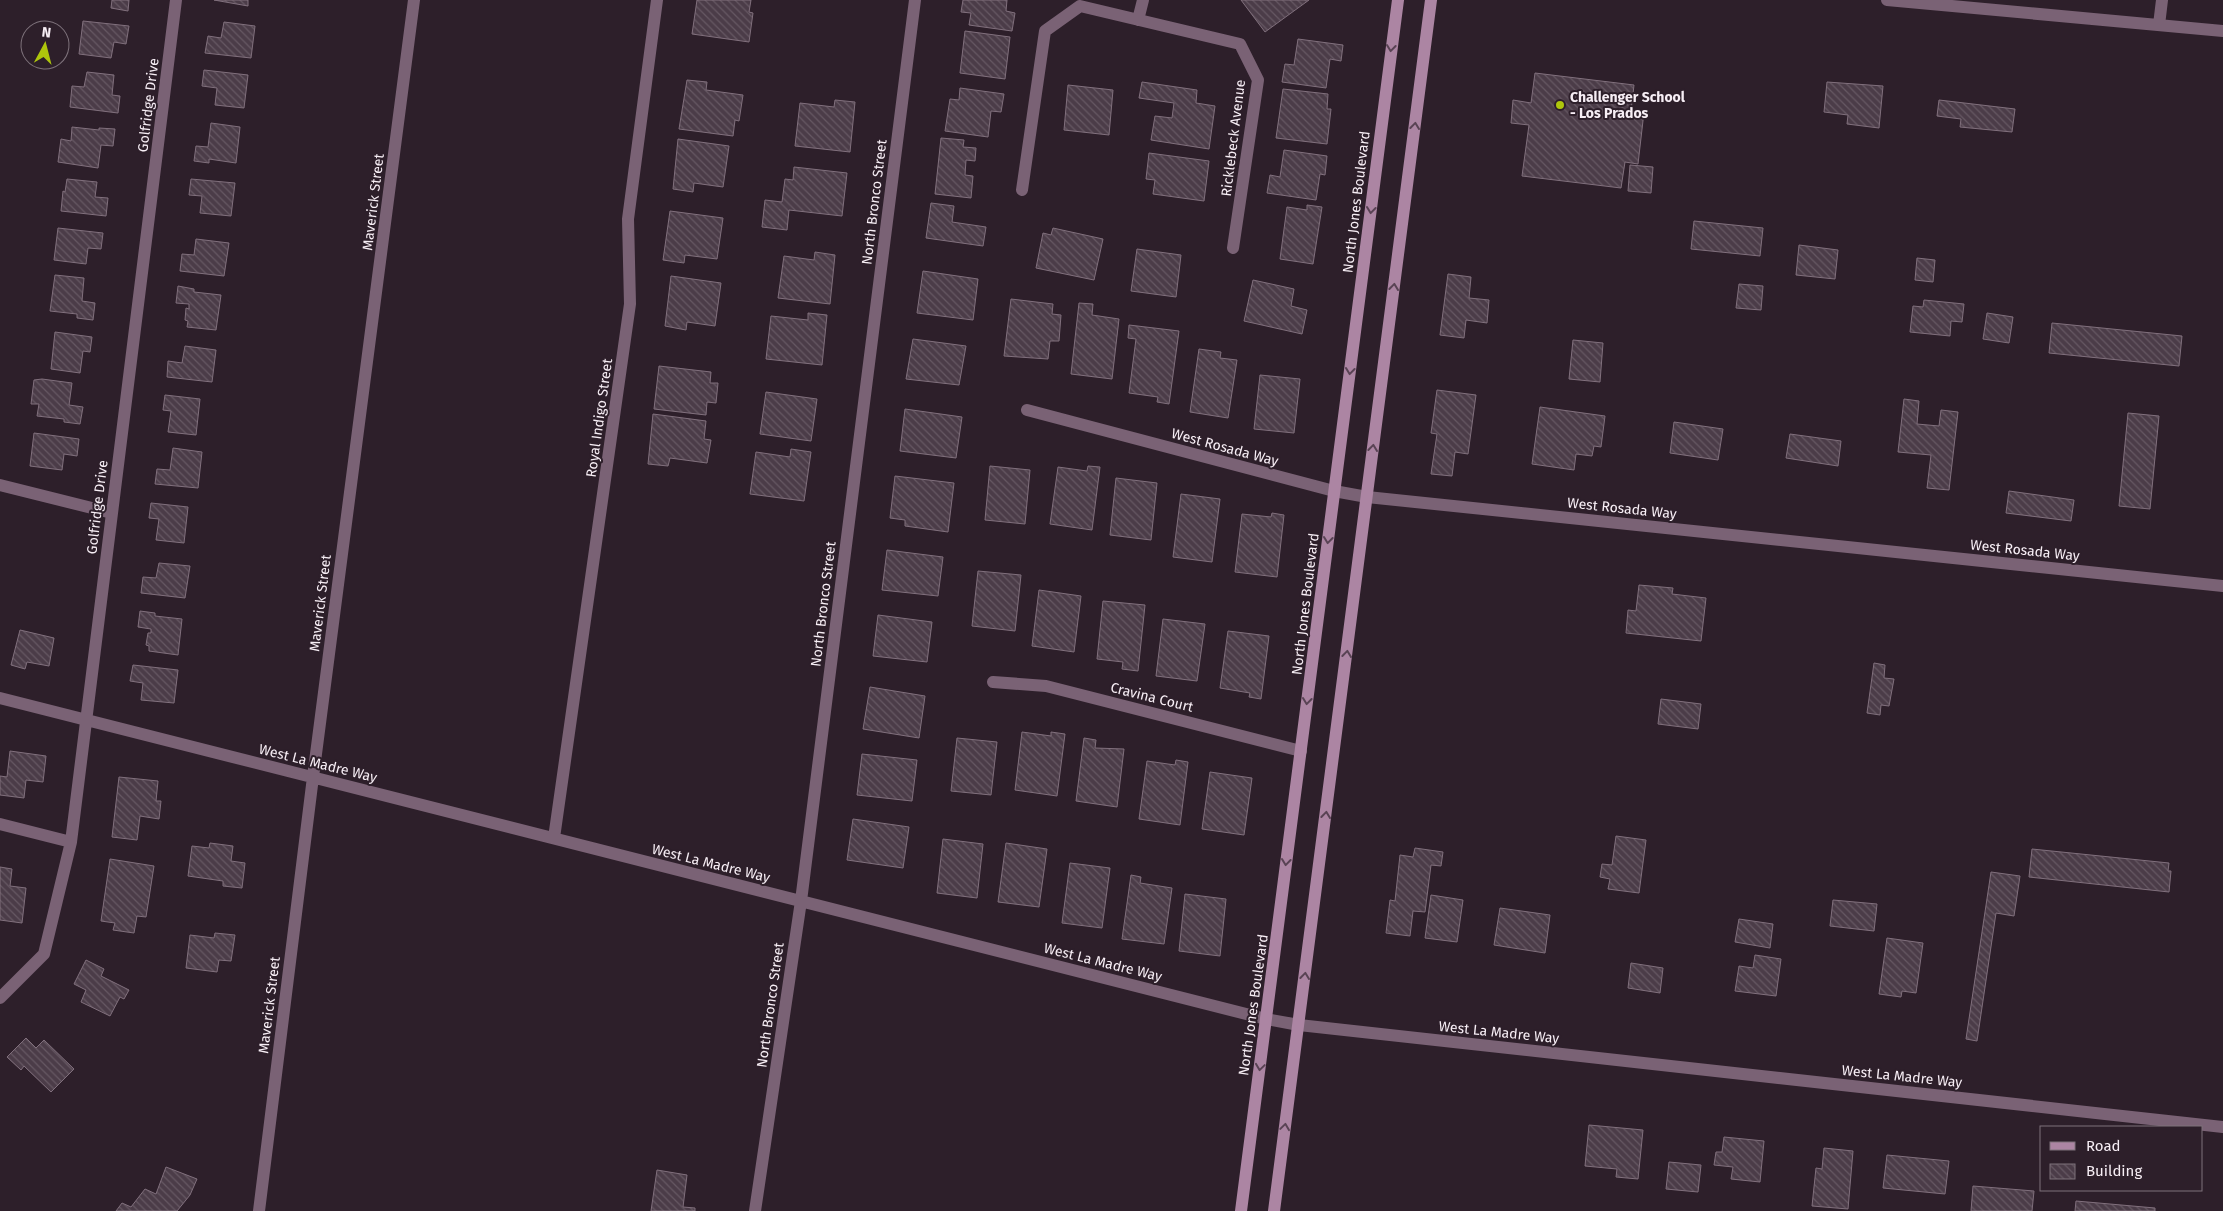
<svg xmlns="http://www.w3.org/2000/svg" width="2223" height="1211" font-family="'Fira Sans',sans-serif">
	<style>
		.building { fill: url(#building-back-hatch); stroke: #81707d }
		.lines { fill: none; stroke-linecap: round; stroke-linejoin: round }
		.minor { stroke: #7a6275; stroke-width: 12 }
		.secondary { stroke: #ac85a3; stroke-width: 12 }
		.oneway { stroke: #594354 }
		.poi-dot { fill: #aec60c; stroke: #2d1f2a; stroke-width: 2 }
		.labels { text-anchor: middle; stroke-width: 4; stroke-linejoin: round; paint-order: stroke }
		.poi-label { font-size: 14px; font-weight: bold; fill: #f7eef5; stroke: #2d1f2a; text-anchor: start }
		.street-label { font-size: 14px; fill: #f7eef5; stroke: #2d1f2a }
	</style>
	<defs>
		<pattern id="building-back-hatch" width="6" height="6" patternUnits="userSpaceOnUse" patternTransform="scale(1.25)"><rect width="6" height="6" fill="#4b3c48"/><path d="M-1 5l2 2M0 0l6 6M5-1l2 2" fill="none" stroke="#665863"/></pattern>
	</defs>
	<rect width="100%" height="100%" fill="#2d1f2a"/>
	<path class="building" d="M112 0H129L128 11 111 8Z
		M214 0H248V6Z
		M697 0H751L749 12 753 13 749 42 692 34Z
		M963 0H1007L1006 11 1015 13 1012 31 969 25 971 13 961 12Z
		M1241 0H1309L1265 32Z
		M83 21 129 26 126 44 114 42 111 58 79 54Z
		M224 22 255 26 251 58 205 53 208 36 221 38Z
		M965 31 1010 37 1005 79 960 73Z
		M1298 39 1343 45 1341 61 1330 59 1326 88 1282 82 1285 64 1294 65Z
		M204 70 248 75 244 108 215 105 217 88 202 86Z
		M87 72 114 75 112 95 120 96 118 113 70 107 72 86 84 87Z
		M1535 73 1634 85 1631 111 1644 112 1638 164 1625 162 1621 188 1522 176 1529 125 1511 123 1513 100 1531 103Z
		M687 80 707 82 706 90 743 95 739 121 735 120 733 136 679 129Z
		M1142 82 1197 90 1196 103 1215 106 1209 149 1151 140 1155 116 1172 118 1174 103 1139 98Z
		M1827 82 1883 86 1879 128 1847 124 1848 115 1824 112Z
		M1068 85 1113 90 1109 135 1064 130Z
		M960 88 1004 94 1001 112 991 111 988 137 945 131 950 99 959 100Z
		M1283 89 1328 94 1327 109H1331L1327 144 1276 138Z
		M835 100 855 102 850 152 795 146 800 103 834 107Z
		M1939 100 2015 109 2012 132 1960 127 1961 119 1937 116Z
		M211 123 240 127 236 163 209 159V163L194 161 196 146 208 147Z
		M72 127 99 130V128L115 129 113 146 101 145 98 168 58 162 61 139 71 141Z
		M941 138 964 140 963 147 976 148 975 161 966 160 965 175 973 176 971 198 935 194Z
		M678 139 729 146 723 187 694 183 693 192 673 189Z
		M1284 150 1327 156 1325 175 1320 174 1316 200 1267 193 1270 175 1280 177Z
		M1149 153 1209 161 1204 201 1153 194 1155 180 1146 179Z
		M1630 165 1653 167 1651 193 1628 191Z
		M794 167 847 173 842 216 789 210 787 230 762 227 765 200 782 202 785 179 793 180Z
		M67 179 97 182 95 197 108 198 106 216 61 211 63 191 65 192Z
		M191 179 235 183 231 216 200 213 202 196 189 195Z
		M931 203 954 206 952 222 986 227 983 246 926 238Z
		M1307 205 1322 207 1313 264 1280 259 1287 207 1307 210Z
		M670 211 723 218 717 259 685 255 684 263 663 260Z
		M1694 221 1763 228 1760 256 1691 249Z
		M58 228 103 233 101 249 88 248 86 264 54 260Z
		M1053 228 1103 239 1094 280 1036 268 1043 233 1051 235Z
		M196 239 229 243 224 276 180 271 182 254 194 255Z
		M1799 245 1838 250 1835 279 1796 275Z
		M1137 249 1181 255 1176 297 1131 291Z
		M815 252 835 255 830 304 778 298 784 256 814 260Z
		M1917 258 1935 260 1933 282 1915 280Z
		M923 271 978 279 973 320 917 313Z
		M1448 274 1471 277 1469 298 1489 300 1487 323 1466 320 1464 338 1440 335Z
		M55 275 84 278 82 301 95 303 93 320 77 318V314L50 311Z
		M671 276 721 283 715 326 687 322 686 330 665 326Z
		M1253 280 1294 289 1291 306 1307 310 1302 334 1244 321Z
		M1739 284 1763 286 1761 310 1736 308Z
		M178 286 194 289V292L221 295 216 330 187 327 188 321 185 320 186 308 189 309V304L176 303Z
		M1011 299 1053 304 1052 314 1061 315 1059 341H1050L1048 359 1004 356Z
		M1924 300 1964 304 1962 322 1951 321 1950 336 1910 332 1913 306 1923 307Z
		M1079 303 1093 304 1092 315 1119 319 1112 379 1071 374Z
		M808 313 827 315 822 365 766 359 771 316 808 320Z
		M1987 313 2013 317 2009 343 1983 339Z
		M2052 323 2182 336 2179 366 2049 353Z
		M1129 325 1179 331 1169 404 1157 402 1158 397 1129 393 1136 339 1128 338Z
		M55 332 92 337 90 352 83 351 80 373 51 369Z
		M913 339 966 346 959 385 906 379Z
		M1573 340 1603 343 1600 382 1569 379Z
		M185 346 216 350 212 382 167 377 168 361 182 363Z
		M1199 349 1221 352 1220 358 1237 360 1228 418 1190 412Z
		M659 366 711 372 710 383H718L716 403 707 402 706 415 654 409Z
		M1260 375 1300 379 1294 433 1254 429Z
		M42 379 72 383 69 405 83 407 80 424 64 422V419L37 416 39 404H31L34 380Z
		M1437 390 1476 395 1468 454 1455 452 1452 476 1431 474 1437 434 1431 433Z
		M766 392 817 399 811 441 760 434Z
		M165 395 200 399 196 435 168 432 171 411 163 410Z
		M1904 399 1919 401 1917 424 1939 426 1941 410 1958 412 1949 490 1927 488 1931 455 1898 452Z
		M1540 407 1605 416 1601 447 1594 446 1592 456 1576 454 1574 470 1532 464Z
		M905 409 962 417 956 458 900 451Z
		M2128 413 2159 416 2150 509 2119 506Z
		M653 414 706 421 704 439 711 440 707 463 670 458 668 466 648 464Z
		M1674 422 1723 429 1718 460 1670 453Z
		M34 433 79 439 77 456 64 454 62 470 30 466Z
		M1790 434 1841 441 1838 466 1786 458Z
		M173 448 202 452 198 488 155 484 157 469 170 470Z
		M791 449 811 452 804 501 750 494 756 452 790 457Z
		M990 466 1030 470 1025 524 985 520Z
		M1088 466 1100 467 1092 530 1050 524 1058 467 1087 471Z
		M895 476 954 483 948 532 905 526V520L890 518Z
		M1116 478 1157 483 1151 540 1110 535Z
		M2009 491 2074 500 2071 521 2006 513Z
		M1181 494 1220 499 1212 562 1173 557Z
		M151 503 188 507 184 543 156 540 159 519 149 518Z
		M1272 513 1284 515 1277 577 1235 572 1242 514 1271 517Z
		M887 550 943 557 938 596 882 590Z
		M159 563 190 566 185 598 141 593 143 577 156 578Z
		M978 571 1021 575 1015 631 972 626Z
		M1639 585 1673 588 1672 594 1706 598 1701 641 1626 633 1628 610 1636 611Z
		M1039 590 1081 596 1074 652 1032 646Z
		M1103 601 1145 605 1138 671 1122 669 1123 662 1097 659Z
		M140 611 155 613V616L182 619 178 655 149 651V646L146 645 148 633H151V629L138 627Z
		M878 615 932 622 927 662 873 656Z
		M1163 619 1205 624 1197 681 1156 676Z
		M20 630 54 638 49 666 27 662 25 669 11 665Z
		M1228 631 1269 636 1261 699 1249 697 1250 693 1220 688Z
		M1874 663 1885 665 1884 678 1894 679 1889 706 1881 705 1880 715 1867 713Z
		M133 665 178 670 174 703 141 700 143 683 130 681Z
		M870 687 925 696 919 738 863 729Z
		M1661 699 1701 704 1698 729 1658 724Z
		M1022 732 1051 736V732L1065 734 1057 796 1015 790Z
		M957 738 997 742 991 795 951 791Z
		M1084 738 1096 740 1095 748 1124 749 1117 807 1076 801Z
		M10 751 46 756 43 782 26 780 24 798 0 795V776L7 777Z
		M862 754 917 760 912 801 857 795Z
		M1176 760 1188 762 1180 825 1139 819 1147 761 1175 765Z
		M1210 772 1252 778 1244 835 1202 829Z
		M119 777 158 781 156 801H161L159 819 140 816 137 840 112 837Z
		M853 819 909 827 903 868 847 860Z
		M1616 836 1646 840 1639 893 1608 889 1610 879 1600 877 1602 864 1612 865Z
		M943 839 983 844 977 898 937 893Z
		M210 843 233 846 231 861 245 863 242 888 223 886V881L188 876 192 846 209 848Z
		M1006 843 1047 849 1039 907 998 902Z
		M1415 848 1443 852 1441 866 1431 865 1425 912 1413 911 1410 936 1386 933 1390 900 1395 901 1400 855 1413 857Z
		M2032 849 2169 863 2168 871H2171L2169 892 2029 877Z
		M110 859 154 866 146 917 137 916 134 933 113 930 115 923 101 921Z
		M1070 863 1110 868 1102 928 1062 923Z
		M0 867 12 869 10 886 26 888 22 923 0 920Z
		M1991 872 2020 876 2014 916 1996 913 1977 1041 1966 1039Z
		M1131 875 1141 877 1140 883 1172 888 1164 944 1122 939Z
		M1185 894 1226 899 1220 956 1179 951Z
		M1431 895 1463 900 1457 942 1425 938Z
		M1833 900 1877 904 1874 931 1830 926Z
		M1500 908 1550 915 1545 953 1494 945Z
		M1739 919 1773 924 1770 948 1735 942Z
		M215 933 235 935 231 961 219 960 217 972 186 968 190 935 214 938Z
		M1887 938 1923 943 1916 993 1902 991 1901 997 1879 994Z
		M1755 955 1781 959 1776 996 1735 991 1739 966 1753 968Z
		M86 960 104 969 101 976 129 990 124 999 120 997 110 1016 81 1002 86 990 74 984Z
		M1631 963 1663 968 1660 993 1628 988Z
		M26 1038 36 1048 44 1040 74 1069 51 1092 24 1066 21 1070 7 1057Z
		M1589 1125 1643 1130 1638 1179 1616 1177 1617 1169 1585 1166Z
		M1724 1137 1764 1141 1760 1182 1731 1179 1733 1167 1714 1165 1716 1152H1722Z
		M1824 1148 1853 1151 1848 1209 1812 1206 1816 1168 1822 1169Z
		M1887 1155 1949 1161 1945 1194 1883 1188Z
		M1669 1162 1701 1165 1698 1192 1666 1189Z
		M166 1167 197 1179 190 1195 177 1211H116L122 1203 131 1207 145 1189 156 1194Z
		M657 1170 687 1175 683 1207 695 1208V1211H651Z
		M1973 1186 2034 1191 2032 1211H1971Z
		M2076 1201 2155 1208V1211H2075Z"/>
	<g class="lines">
		<path class="minor" d="M1887 0 2223 31
			M1138 20 1143 0
			M2159 25 2162 0
			M1022 190 1045 31 1080 6 1240 44 1258 80 1233 248
			M1027 410 1334 491 1367 497 2223 586
			M0 485 112 513
			M993 682 1046 686 1301 751
			M0 698 1266 1019 1299 1025 2223 1127
			M0 824 71 842
			M554 838 630 304 628 219 657 0
			M0 998 44 954 71 842 176 0
			M259 1211 313 777 414 0
			M755 1211 801 901 915 0"/>
		<path class="secondary" d="M1241 1211 1398 0
			M1274 1211 1431 0"/>
	</g>
	<defs><path id="oneway-chevron" d="M-2-3.5L2.5 0L-2 3.5" fill="none" stroke-width="1.6" stroke-linecap="round" stroke-linejoin="round" transform="scale(1.25)"/></defs>
	<g class="oneway">
		<use href="#oneway-chevron" transform="translate(1391 48) rotate(97)"/>
		<use href="#oneway-chevron" transform="translate(1415 126) rotate(-83)"/>
		<use href="#oneway-chevron" transform="translate(1371 210) rotate(97)"/>
		<use href="#oneway-chevron" transform="translate(1394 287) rotate(-83)"/>
		<use href="#oneway-chevron" transform="translate(1350 371) rotate(97)"/>
		<use href="#oneway-chevron" transform="translate(1373 448) rotate(-83)"/>
		<use href="#oneway-chevron" transform="translate(1328 540) rotate(97)"/>
		<use href="#oneway-chevron" transform="translate(1347 654) rotate(-83)"/>
		<use href="#oneway-chevron" transform="translate(1307 701) rotate(97)"/>
		<use href="#oneway-chevron" transform="translate(1326 815) rotate(-83)"/>
		<use href="#oneway-chevron" transform="translate(1286 862) rotate(97)"/>
		<use href="#oneway-chevron" transform="translate(1305 976) rotate(-83)"/>
		<use href="#oneway-chevron" transform="translate(1260 1067) rotate(98)"/>
		<use href="#oneway-chevron" transform="translate(1285 1127) rotate(-82)"/>
	</g>
	<circle class="poi-dot" cx="1560" cy="105" r="5"/>
	<g class="labels">
		<g class="poi-label">
			<text x="1570" y="102">Challenger School<tspan x="1570" dy="16">- Los Prados</tspan></text>
		</g>
		<g class="street-label">
			<text transform="translate(148 105) rotate(-83)" y="5">Golfridge Drive</text>
			<text transform="translate(1233 138) rotate(-83)" y="5">Ricklebeck Avenue</text>
			<text transform="translate(373 202) rotate(-83)" y="5">Maverick Street</text>
			<text transform="translate(874 202) rotate(-83)" y="5">North Bronco Street</text>
			<text transform="translate(1356 202) rotate(-83)" y="5">North Jones Boulevard</text>
			<text transform="translate(599 418) rotate(-82)" y="5">Royal Indigo Street</text>
			<text transform="translate(1225 447) rotate(15)" y="5">West Rosada Way</text>
			<text transform="translate(97 507) rotate(-83)" y="5">Golfridge Drive</text>
			<text transform="translate(1622 508) rotate(6)" y="5">West Rosada Way</text>
			<text transform="translate(2025 550) rotate(6)" y="5">West Rosada Way</text>
			<text transform="translate(320 603) rotate(-83)" y="5">Maverick Street</text>
			<text transform="translate(823 604) rotate(-83)" y="5">North Bronco Street</text>
			<text transform="translate(1305 604) rotate(-83)" y="5">North Jones Boulevard</text>
			<text transform="translate(1152 697) rotate(14)" y="5">Cravina Court</text>
			<text transform="translate(318 763) rotate(14)" y="5">West La Madre Way</text>
			<text transform="translate(711 863) rotate(14)" y="5">West La Madre Way</text>
			<text transform="translate(1103 962) rotate(14)" y="5">West La Madre Way</text>
			<text transform="translate(269 1005) rotate(-83)" y="5">Maverick Street</text>
			<text transform="translate(770 1005) rotate(-82)" y="5">North Bronco Street</text>
			<text transform="translate(1253 1005) rotate(-82)" y="5">North Jones Boulevard</text>
			<text transform="translate(1499 1032) rotate(6)" y="5">West La Madre Way</text>
			<text transform="translate(1902 1076) rotate(6)" y="5">West La Madre Way</text>
		</g>
	</g>
	<rect x="2040" y="1126" width="162" height="65" fill="#2d1f2a" stroke="#7e727b"/>
	<rect x="2050" y="1142" width="25" height="8" fill="#ac85a3" stroke="#7e727b"/>
	<text x="2086" y="1151" font-size="15" fill="#f7eef5">Road</text>
	<rect x="2050" y="1164" width="25" height="15" fill="url(#building-back-hatch)" stroke="#7e727b"/>
	<text x="2086" y="1176" font-size="15" fill="#f7eef5">Building</text>
	<g transform="translate(45 45) rotate(7)"><circle r="24" fill="#2d1f2a" stroke="#7e727b"/>
	<path d="M0-4L9 19L0 12L-9 19Z" fill="#aec60c"/>
	<text y="-8" font-size="14" font-weight="bold" text-anchor="middle" fill="#f7eef5">N</text>
	</g>
</svg>
